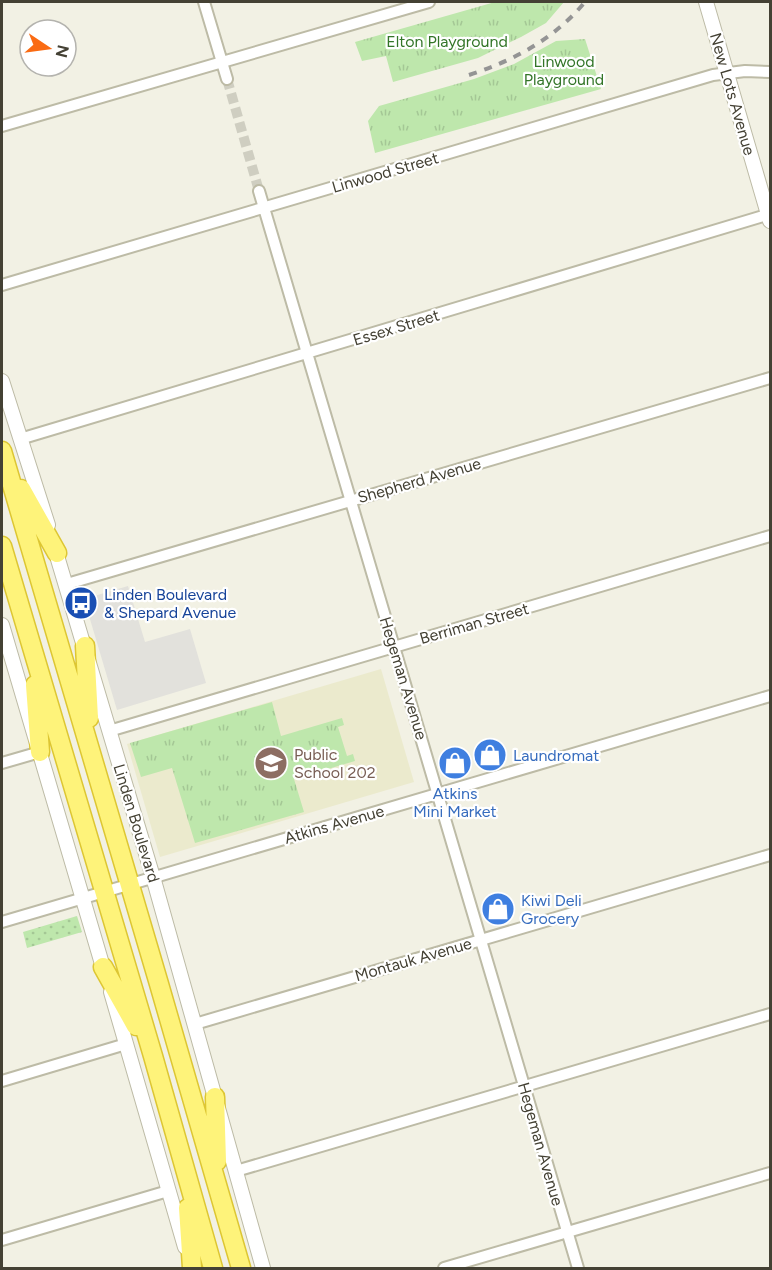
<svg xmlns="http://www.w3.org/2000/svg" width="772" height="1270" font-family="Figtree,sans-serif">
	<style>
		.education { fill: #ebeacd }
		.grass { fill: url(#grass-dots) }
		.park { fill: url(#park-tufts) }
		.parking { fill: #e2e1dc }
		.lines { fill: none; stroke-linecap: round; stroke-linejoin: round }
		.minor-tunnel { stroke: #cfcec1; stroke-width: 10; stroke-dasharray: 10 5; stroke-linecap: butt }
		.minor-casing { stroke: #bdbba6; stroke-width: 14 }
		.tertiary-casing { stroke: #bdbba6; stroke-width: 16 }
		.trunk-casing { stroke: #ddc633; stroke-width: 21 }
		.minor { stroke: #fff; stroke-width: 10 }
		.tertiary { stroke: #fff; stroke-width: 14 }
		.trunk { stroke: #fef37a; stroke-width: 18 }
		.rail { stroke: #949494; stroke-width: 4; stroke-dasharray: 8 8; stroke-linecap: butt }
		.labels { text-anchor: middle; stroke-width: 4.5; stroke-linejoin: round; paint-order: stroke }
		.park-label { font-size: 16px; fill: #337528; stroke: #fff }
		.street-label { font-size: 16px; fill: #444134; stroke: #fff }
		.transit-label { font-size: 16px; fill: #164399; stroke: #fff; text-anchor: start }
		.education-label { font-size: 16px; fill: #785e54; stroke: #fff; text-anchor: start }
		.shop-label { font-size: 16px; fill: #366cbe; stroke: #fff; text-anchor: start }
	</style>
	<defs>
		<pattern id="grass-dots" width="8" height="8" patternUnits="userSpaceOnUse" patternTransform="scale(1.5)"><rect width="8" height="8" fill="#bee7ac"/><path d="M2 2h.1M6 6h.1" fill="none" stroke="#a4c795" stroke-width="1.8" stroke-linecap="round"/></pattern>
		<pattern id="park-tufts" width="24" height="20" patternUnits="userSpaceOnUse" patternTransform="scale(1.5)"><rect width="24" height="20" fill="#bee7ac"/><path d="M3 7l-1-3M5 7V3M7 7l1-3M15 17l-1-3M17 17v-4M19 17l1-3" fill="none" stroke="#a4c795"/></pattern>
	</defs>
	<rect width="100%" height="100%" fill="#f2f1e4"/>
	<path class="education" d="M381 669 414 782 160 857 127 744Z"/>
	<path class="grass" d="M77 916 82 932 27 948 23 932Z"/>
	<path class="park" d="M495 2H564L546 23 521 37 478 58 393 82 386 56 362 61 355 42Z
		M585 39 601 89 375 153 368 121 379 106 474 79 514 64 556 41Z
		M272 702 281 736 342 718 344 725 338 727 347 756 353 754 355 761 294 779 304 812 195 843 172 768 141 777 130 743Z"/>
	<path class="parking" d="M128 586 145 642 190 629 206 683 117 710 84 599Z"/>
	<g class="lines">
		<path class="minor-tunnel" d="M227 79 259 191"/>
		<defs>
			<path id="minor" d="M204 2 227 79
				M2 126 429 2
				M259 191 578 1268
				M2 285 713 75 745 71 770 72
				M20 439 770 214
				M67 584 770 378
				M109 731 770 536
				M2 763 40 752
				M2 922 770 696
				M195 1024 770 855
				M2 1081 126 1044
				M236 1171 770 1014
				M2 1240 168 1191
				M444 1268 770 1173"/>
			<path id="tertiary" d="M706 2 770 221
				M2 381 48 525
				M54 546 153 877 263 1268
				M2 625 105 974
				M111 992 185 1247"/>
			<path id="trunk" d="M2 451 159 984 241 1268
				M21 489 57 553
				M2 546 153 1056 213 1268
				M85 646 89 718
				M35 685 40 752
				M103 967 136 1026
				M215 1097 217 1161
				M188 1208 192 1268"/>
		</defs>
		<use href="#minor" class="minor-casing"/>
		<use href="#tertiary" class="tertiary-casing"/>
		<use href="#trunk" class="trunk-casing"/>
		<use href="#minor" class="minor"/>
		<use href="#tertiary" class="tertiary"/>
		<use href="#trunk" class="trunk"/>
		<path class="rail" d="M469 75C515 60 554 39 585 2"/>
	</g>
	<defs>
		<symbol id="bus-disc" viewBox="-11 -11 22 22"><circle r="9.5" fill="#1a4fb4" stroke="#fff"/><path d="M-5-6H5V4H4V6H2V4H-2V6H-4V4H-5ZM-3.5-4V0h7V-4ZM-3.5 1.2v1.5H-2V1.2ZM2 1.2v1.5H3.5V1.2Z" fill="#fff"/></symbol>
		<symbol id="shop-disc" viewBox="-11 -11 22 22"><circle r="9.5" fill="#3f7fe0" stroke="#fff"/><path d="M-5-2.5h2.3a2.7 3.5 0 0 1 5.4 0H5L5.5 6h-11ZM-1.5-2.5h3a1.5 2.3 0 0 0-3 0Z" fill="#fff"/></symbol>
		<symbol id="school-disc" viewBox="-11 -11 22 22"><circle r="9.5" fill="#8d6e63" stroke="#fff"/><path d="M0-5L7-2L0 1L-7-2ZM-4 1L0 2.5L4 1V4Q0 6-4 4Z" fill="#fff"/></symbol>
	</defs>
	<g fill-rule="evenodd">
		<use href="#bus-disc" x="62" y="584" width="38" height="38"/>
		<use href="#shop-disc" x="471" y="736" width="38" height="38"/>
		<use href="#school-disc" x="252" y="744" width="38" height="38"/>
		<use href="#shop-disc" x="436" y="744" width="38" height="38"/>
		<use href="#shop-disc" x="479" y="890" width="38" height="38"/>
	</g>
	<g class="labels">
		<g class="park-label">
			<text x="447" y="47">Elton Playground</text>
			<text x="564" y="67">Linwood<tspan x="564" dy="18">Playground</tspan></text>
		</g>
		<g class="street-label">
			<text transform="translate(733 94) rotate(74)" y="6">New Lots Avenue</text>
			<text transform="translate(385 172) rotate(-16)" y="6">Linwood Street</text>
			<text transform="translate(396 327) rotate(-17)" y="6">Essex Street</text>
			<text transform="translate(419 480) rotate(-16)" y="6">Shepherd Avenue</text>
			<text transform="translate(474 623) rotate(-16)" y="6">Berriman Street</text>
			<text transform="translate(404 678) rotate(73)" y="6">Hegeman Avenue</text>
			<text transform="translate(137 823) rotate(73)" y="6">Linden Boulevard</text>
			<text transform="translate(334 824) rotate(-16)" y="6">Atkins Avenue</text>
			<text transform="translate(413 959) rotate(-16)" y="6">Montauk Avenue</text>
			<text transform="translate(541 1144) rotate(74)" y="6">Hegeman Avenue</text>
		</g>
		<g class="transit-label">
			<text x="104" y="600">Linden Boulevard<tspan x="104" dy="18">&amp; Shepard Avenue</tspan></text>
		</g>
		<g class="education-label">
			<text x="294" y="760">Public<tspan x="294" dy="18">School 202</tspan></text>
		</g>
		<g class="shop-label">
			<text x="513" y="761">Laundromat</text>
			<text x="455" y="799" text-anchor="middle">Atkins<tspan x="455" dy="18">Mini Market</tspan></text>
			<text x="521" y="906">Kiwi Deli<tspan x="521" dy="18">Grocery</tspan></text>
		</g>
	</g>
	<rect width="772" height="1270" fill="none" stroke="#444134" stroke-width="6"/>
	<g transform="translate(48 48) rotate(103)"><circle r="28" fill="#ffffff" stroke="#b4b3ae" stroke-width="1.5"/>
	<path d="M0-4.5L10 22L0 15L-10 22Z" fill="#fa6b13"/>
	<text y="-9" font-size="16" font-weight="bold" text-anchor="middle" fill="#444134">N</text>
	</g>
</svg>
